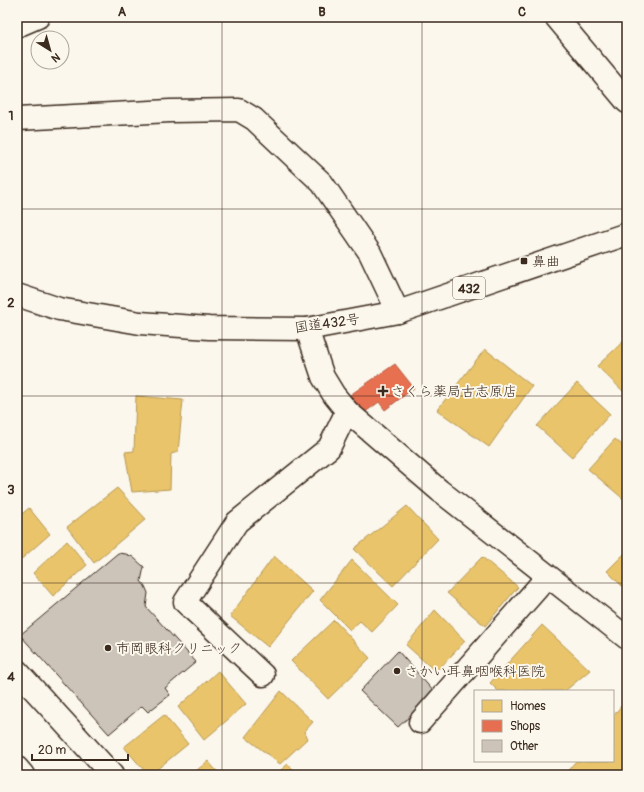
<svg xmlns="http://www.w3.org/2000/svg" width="644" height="792" font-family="Pangolin,'Klee One',sans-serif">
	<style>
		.homes { fill: #e9c46a; stroke: #b59653 }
		.shops { fill: #e76f51; stroke: #b35a42 }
		.building { fill: #ccc4b9; stroke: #3b2a1e }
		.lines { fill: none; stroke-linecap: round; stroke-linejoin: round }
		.minor-casing { stroke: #3b2a1e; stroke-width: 25 }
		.highway-casing { stroke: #3b2a1e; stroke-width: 25 }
		.minor { stroke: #fbf7ec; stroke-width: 22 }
		.highway { stroke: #fbf7ec; stroke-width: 22 }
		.grid { fill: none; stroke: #3b2a1e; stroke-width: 1; stroke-opacity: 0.55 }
		.poi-dot { fill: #3b2a1e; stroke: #fbf7ec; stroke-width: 1.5 }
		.labels { text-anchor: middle; stroke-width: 4; stroke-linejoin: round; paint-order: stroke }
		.shield { fill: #fbf7ec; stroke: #75685c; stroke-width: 1 }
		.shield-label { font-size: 13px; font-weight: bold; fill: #3b2a1e }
		.poi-label { font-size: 14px; fill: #3b2a1e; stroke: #fbf7ec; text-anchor: start }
		.street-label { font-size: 14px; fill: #3b2a1e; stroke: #fbf7ec }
		.neatline { fill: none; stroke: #3b2a1e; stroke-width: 1.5 }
		.grid-label { font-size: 13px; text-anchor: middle; font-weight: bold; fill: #3b2a1e }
	</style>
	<rect width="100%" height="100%" fill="#fbf7ec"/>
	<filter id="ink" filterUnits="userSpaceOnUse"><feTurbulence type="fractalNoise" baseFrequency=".025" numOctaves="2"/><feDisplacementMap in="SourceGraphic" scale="8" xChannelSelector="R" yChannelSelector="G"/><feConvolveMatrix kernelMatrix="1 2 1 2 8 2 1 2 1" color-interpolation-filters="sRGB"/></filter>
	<g filter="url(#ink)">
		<path class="homes" d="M627 338V395L597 366Z
			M485 349 532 386 489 447 437 410Z
			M577 383 610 414 572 457 537 426Z
			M136 396 183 400 178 452 171 454 170 489 132 492 125 452 134 451Z
			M615 439 627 449V502L588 469Z
			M117 488 146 519 94 563 67 527Z
			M407 506 438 539 393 586 354 549Z
			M29 508 50 534 17 563V518Z
			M67 541 87 565 53 596 33 573Z
			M627 551V591L607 571Z
			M274 556 313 591 268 647 230 616Z
			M482 557 518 587 485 626 447 593Z
			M352 560 398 605 372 632 360 621 350 630 320 600Z
			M435 610 465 641 436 672 406 645Z
			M334 620 370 658 328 699 291 661Z
			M542 625 590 670 565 691H498L490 683Z
			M218 671 246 704 204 740 178 707Z
			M281 691 313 722 304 732 308 738 280 764 245 737Z
			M627 699V775H564L576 761H613V716Z
			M164 715 188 744 150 775H148L124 747Z
			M208 761 220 775H191Z
			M288 764 297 775H275Z"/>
		<path class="shops" d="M395 364 414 388 385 410 379 402 364 413 350 395Z"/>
		<path class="building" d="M118 553 126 554 133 557 144 567 141 581 145 586 148 593 146 607 196 662 165 688 170 695 148 712 142 706 109 734 20 635Z
			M398 651 435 693 398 727 360 691Z"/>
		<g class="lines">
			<defs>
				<path id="minor" d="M556 17 627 102
					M17 26 38 17
					M17 119 170 111 239 110 254 119 322 183 370 253 398 312
					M307 329 323 377 334 395 347 411 440 491 627 638
					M17 671 112 775
					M263 675 185 602 237 522 329 448 347 411
					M420 722 548 576
					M17 768 23 775"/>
				<path id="highway" d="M17 295 59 309 140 323 209 328 307 329 398 312 627 234"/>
			</defs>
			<use href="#minor" class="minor-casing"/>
			<use href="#highway" class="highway-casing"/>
			<use href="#minor" class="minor"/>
			<use href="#highway" class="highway"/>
		</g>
	</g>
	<path class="grid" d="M222 17V775M422 17V775M17 209H627M17 396H627M17 583H627"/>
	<g class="poi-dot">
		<rect x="520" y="257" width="8" height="8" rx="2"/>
		<path d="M381 385h4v4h4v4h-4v4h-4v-4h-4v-4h4z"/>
		<circle cx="108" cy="648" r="4"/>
		<circle cx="397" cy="671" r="4"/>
	</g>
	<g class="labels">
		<rect class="shield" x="453" y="277" width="32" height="22" rx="3"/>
		<g class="shield-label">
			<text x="469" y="293">432</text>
		</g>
		<g class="poi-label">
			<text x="532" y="266">鼻曲</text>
			<text x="391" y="396">さくら薬局古志原店</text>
			<text x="116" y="653">市岡眼科クリニック</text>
			<text x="405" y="676">さかい耳鼻咽喉科医院</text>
		</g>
		<g class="street-label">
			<text transform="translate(327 323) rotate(-8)" y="5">国道432号</text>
		</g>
	</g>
	<rect width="644" height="792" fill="none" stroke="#fbf7ec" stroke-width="44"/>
	<rect x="474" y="690" width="140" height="72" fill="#fbf7ec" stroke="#aea59a"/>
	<rect x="482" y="700" width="20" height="12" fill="#e9c46a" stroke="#aea59a"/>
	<text x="510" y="710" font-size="12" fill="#3b2a1e">Homes</text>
	<rect x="482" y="720" width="20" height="12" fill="#e76f51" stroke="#aea59a"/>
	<text x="510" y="730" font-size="12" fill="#3b2a1e">Shops</text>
	<rect x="482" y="740" width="20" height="12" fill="#ccc4b9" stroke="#aea59a"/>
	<text x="510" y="750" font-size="12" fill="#3b2a1e">Other</text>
	<g transform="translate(50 50) rotate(143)"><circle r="19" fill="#fbf7ec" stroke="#aea59a"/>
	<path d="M0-3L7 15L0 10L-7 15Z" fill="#3b2a1e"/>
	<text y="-6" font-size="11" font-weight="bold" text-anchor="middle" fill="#3b2a1e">N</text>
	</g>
	<path d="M32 754v6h96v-6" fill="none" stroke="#3b2a1e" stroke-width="2"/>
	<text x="38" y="754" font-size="12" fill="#3b2a1e" stroke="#fbf7ec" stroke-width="3" paint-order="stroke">20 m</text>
	<rect x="22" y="22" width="600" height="748" class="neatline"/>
	<g class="grid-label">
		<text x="122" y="16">A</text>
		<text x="322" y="16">B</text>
		<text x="522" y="16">C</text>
		<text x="11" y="120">1</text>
		<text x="11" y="307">2</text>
		<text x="11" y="494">3</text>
		<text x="11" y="681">4</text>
	</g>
</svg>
